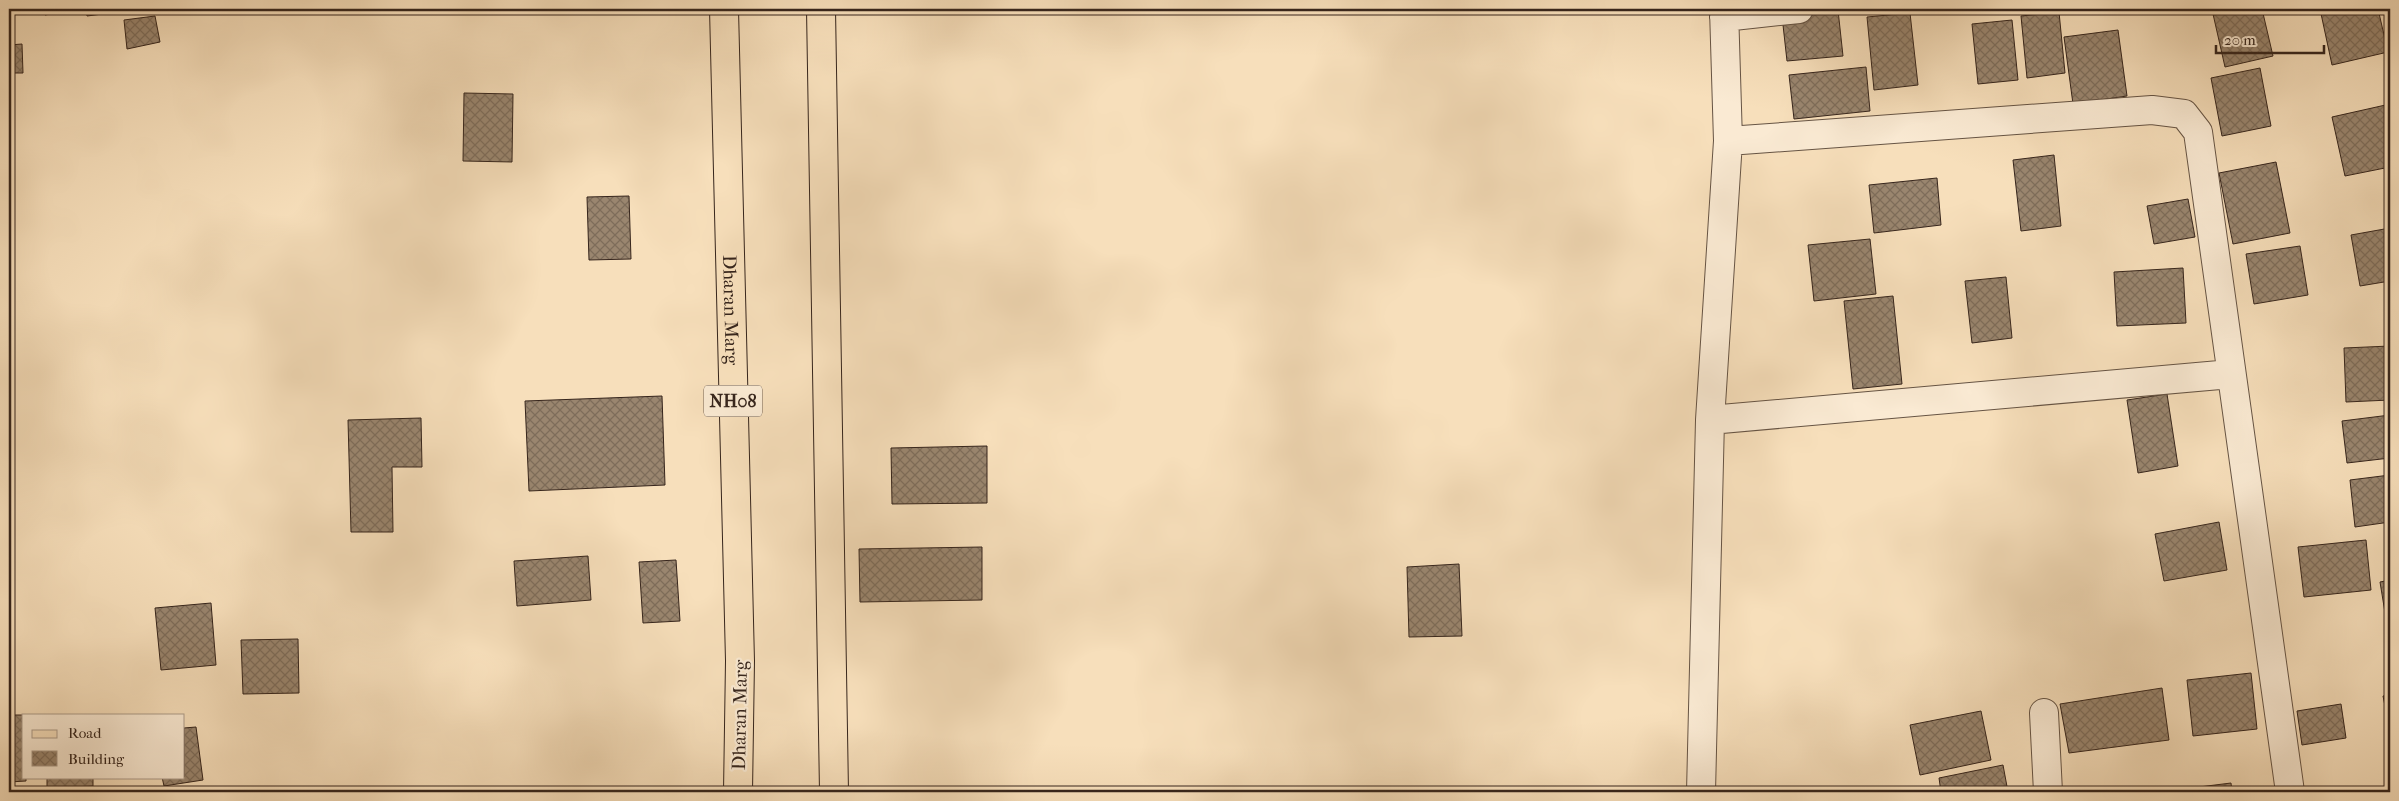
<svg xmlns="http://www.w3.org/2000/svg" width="2399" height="801" font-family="'IM FELL French Canon',serif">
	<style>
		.building { fill: url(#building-cross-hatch); stroke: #36251c }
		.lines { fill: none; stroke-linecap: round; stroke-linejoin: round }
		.minor-casing { stroke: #665444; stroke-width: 30 }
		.major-casing { stroke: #36251c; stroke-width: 30 }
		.minor { stroke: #faead3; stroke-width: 28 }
		.major { stroke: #f7dfbb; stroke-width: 28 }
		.labels { text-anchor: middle; stroke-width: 4.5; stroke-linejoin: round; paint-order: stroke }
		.shield { fill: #faead3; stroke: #716053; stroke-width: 1 }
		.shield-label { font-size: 18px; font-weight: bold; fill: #36251c }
		.street-label { font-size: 19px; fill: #36251c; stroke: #faead3 }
	</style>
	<defs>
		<pattern id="building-cross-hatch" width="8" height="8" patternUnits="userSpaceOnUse" patternTransform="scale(1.25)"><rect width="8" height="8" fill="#9a866f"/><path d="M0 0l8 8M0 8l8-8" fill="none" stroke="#7e6d5a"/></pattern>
	</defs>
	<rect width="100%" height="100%" fill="#f7dfbb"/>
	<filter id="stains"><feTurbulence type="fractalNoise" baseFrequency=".004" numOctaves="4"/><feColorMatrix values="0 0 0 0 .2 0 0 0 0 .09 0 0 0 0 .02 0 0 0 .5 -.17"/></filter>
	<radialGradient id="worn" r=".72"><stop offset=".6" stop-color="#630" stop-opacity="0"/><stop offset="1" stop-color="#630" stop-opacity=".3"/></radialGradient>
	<path class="building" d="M44 9H72L73 10 45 15Z
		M86 9H118V12L87 16Z
		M2235 9H2262L2273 56 2225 67 2213 14Z
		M2320 9H2378L2388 52 2332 65Z
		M1838 10 1843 56 1787 61 1782 16Z
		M2059 12 2065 73 2027 78 2021 16Z
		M1910 13 1918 85 1874 90 1867 17Z
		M155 16 160 42 127 49 124 20Z
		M2012 20 2018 80 1978 84 1972 24Z
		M2118 30 2127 96 2073 104 2064 37Z
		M22 44 23 73H9V45Z
		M1866 67 1870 111 1794 119 1789 75Z
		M2260 68 2271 126 2222 136 2211 78Z
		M464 93 513 94 512 162 463 161Z
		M2390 104V167L2345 176 2332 117Z
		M2054 155 2061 226 2021 231 2013 160Z
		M2276 162 2290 233 2233 244 2219 173Z
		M1937 178 1941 225 1874 233 1869 185Z
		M629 196 631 259 589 260 587 197Z
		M2188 199 2195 237 2154 244 2147 206Z
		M2390 228V281L2360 286 2351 235Z
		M1870 239 1876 294 1814 301 1808 245Z
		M2300 246 2308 295 2254 304 2246 254Z
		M2183 268 2186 323 2117 326 2114 272Z
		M2006 277 2012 338 1972 343 1965 281Z
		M1893 296 1902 384 1853 389 1844 301Z
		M2390 346V400L2346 402 2344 348Z
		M2167 394 2178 466 2138 473 2127 400Z
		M662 396 665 485 529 491 525 401Z
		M2390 415V458L2347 463 2342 421Z
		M421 418 422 467H392L393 532H351L348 420Z
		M987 446V503L892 504 891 448Z
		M2390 475V522L2355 527 2350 480Z
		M2219 522 2227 570 2164 581 2155 534Z
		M2366 540 2371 590 2304 597 2298 547Z
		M982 547V600L860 602 859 549Z
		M588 556 591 600 517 606 514 561Z
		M676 560 680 621 643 623 639 562Z
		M1459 564 1462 636 1409 637 1407 567Z
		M2390 580V631H2388L2380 582Z
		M211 603 216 665 161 670 155 608Z
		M298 639 299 693 243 694 241 640Z
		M2251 673 2257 729 2193 736 2187 680Z
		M2162 688 2169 740 2069 753 2060 704Z
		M2390 695V731L2383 696Z
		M2341 704 2346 738 2302 745 2297 711Z
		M1981 711 1991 760 1920 775 1910 725Z
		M9 715H23L24 777H26V781L9 782Z
		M196 727 203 780 164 786 162 777H184V728Z
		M2003 765 2008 792H1941L1939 778Z
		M47 777H93V786L47 789Z
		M2231 783 2232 792H2200L2199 787Z"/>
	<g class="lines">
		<defs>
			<path id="minor" d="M1724 17 1799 9
				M1728 141 2152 110 2184 114 2198 132 2290 792
				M1710 420 2231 374
				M2044 713 2048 792
				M1701 792 1710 420 1728 141 1724 9"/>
			<g id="major">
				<path id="s1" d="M724 9 740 661 738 792"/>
				<path d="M821 9 834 792"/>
			</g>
		</defs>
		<use href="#minor" class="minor-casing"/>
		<use href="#major" class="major-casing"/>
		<use href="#minor" class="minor"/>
		<use href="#major" class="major"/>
	</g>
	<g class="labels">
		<rect class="shield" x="704" y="385.5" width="58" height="31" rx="4"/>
		<g class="shield-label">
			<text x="733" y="407">NH08</text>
		</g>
		<g class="street-label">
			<text dy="7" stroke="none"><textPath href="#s1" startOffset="301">Dharan Marg</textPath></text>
			<text transform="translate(739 715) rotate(-89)" y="7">Dharan Marg</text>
		</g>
	</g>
	<rect width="2399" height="801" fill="none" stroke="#f7dfbb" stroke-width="30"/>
	<rect x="10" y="10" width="2379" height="781" fill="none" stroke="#36251c" stroke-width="2.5"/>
	<rect x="15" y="15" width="2369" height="771" fill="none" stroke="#36251c"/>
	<rect x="22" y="714" width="162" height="65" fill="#faead3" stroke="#ac9b8a"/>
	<rect x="32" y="730" width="25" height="8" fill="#f7dfbb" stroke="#ac9b8a"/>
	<text x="68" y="738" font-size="15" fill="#36251c">Road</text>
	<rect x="32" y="751" width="25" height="15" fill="url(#building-cross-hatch)" stroke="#ac9b8a"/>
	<text x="68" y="764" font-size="15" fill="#36251c">Building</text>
	<path d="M2216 45v8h108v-8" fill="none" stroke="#36251c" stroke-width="2.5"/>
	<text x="2224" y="45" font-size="15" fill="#36251c" stroke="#faead3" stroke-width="4" paint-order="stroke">20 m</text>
	<rect width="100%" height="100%" filter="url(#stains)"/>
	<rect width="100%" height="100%" fill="url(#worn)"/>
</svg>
